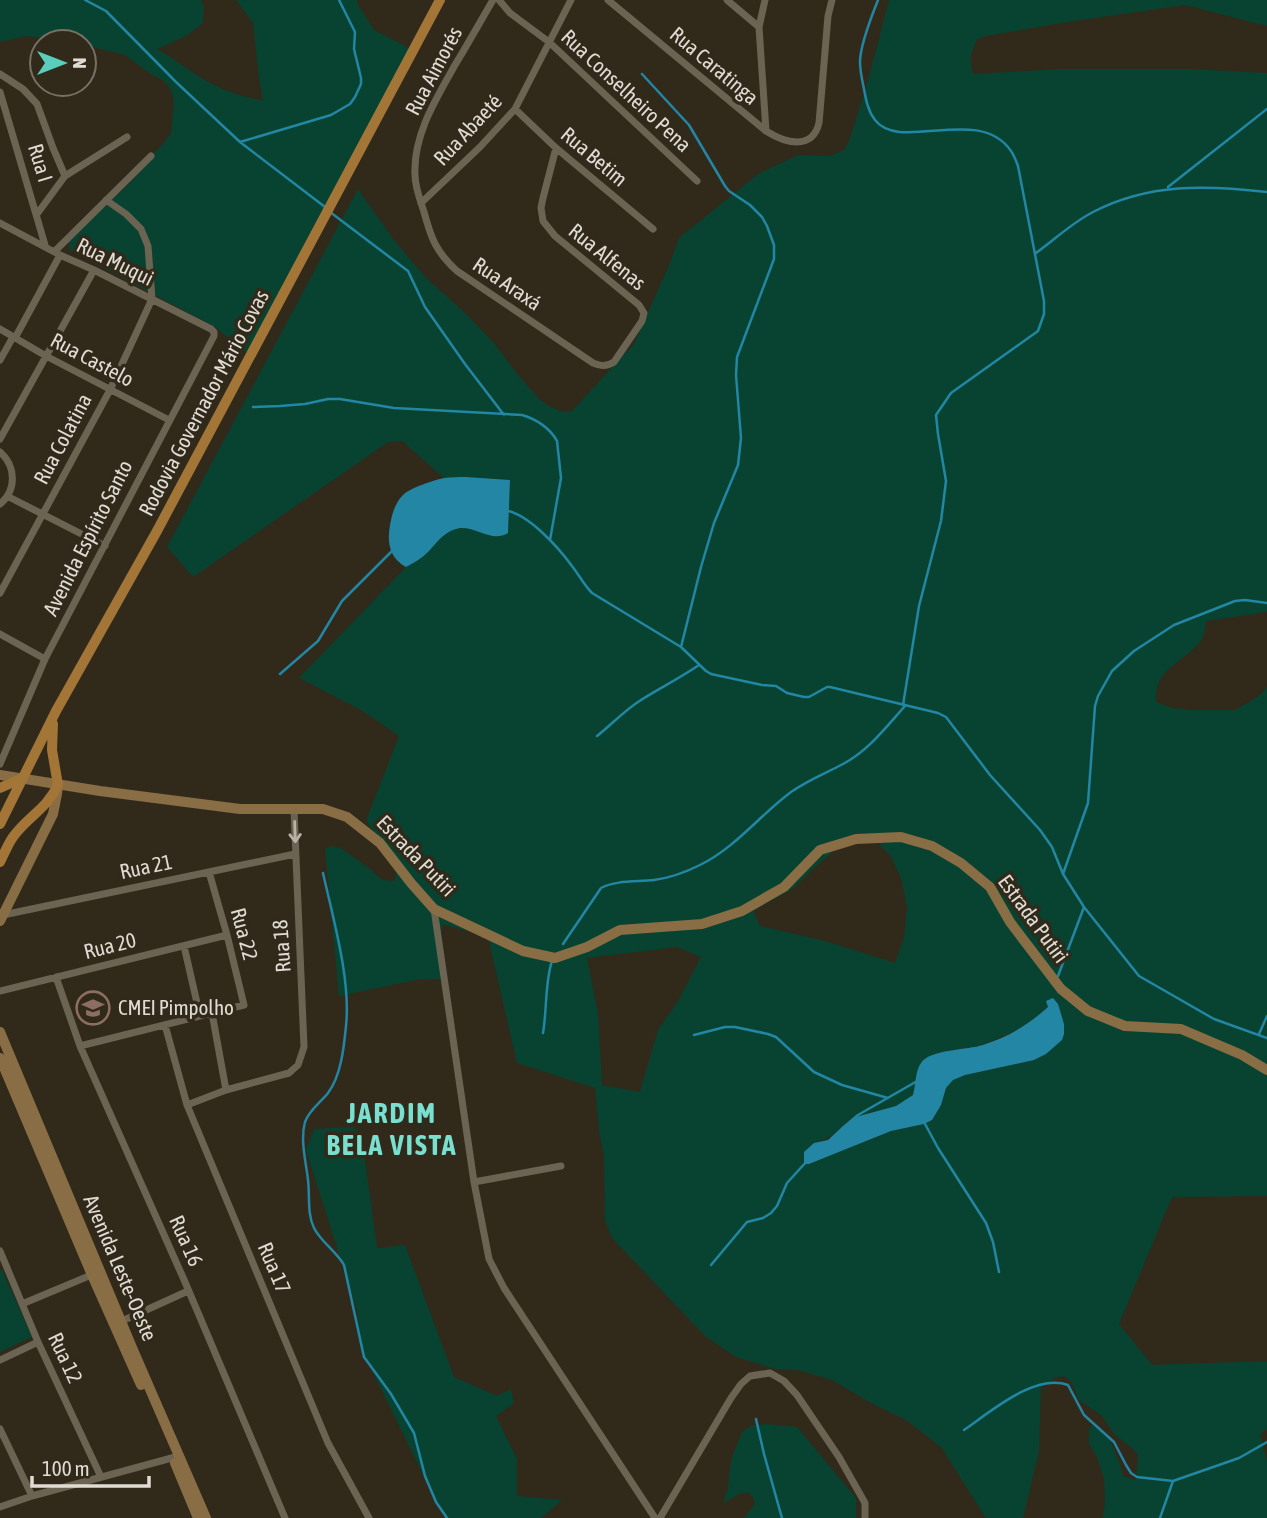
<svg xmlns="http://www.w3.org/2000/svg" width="1267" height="1518" font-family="'Asap Condensed',sans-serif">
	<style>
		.green { fill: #074330; fill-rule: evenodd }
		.water { fill: #2386a4 }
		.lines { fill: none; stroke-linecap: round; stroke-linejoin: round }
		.stream { stroke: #2386a4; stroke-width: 2.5 }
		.street { stroke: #6c6453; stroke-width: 7 }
		.secondary { stroke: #886d45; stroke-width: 10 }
		.primary { stroke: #a37637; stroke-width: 10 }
		.oneway { stroke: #b8b2a6 }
		.labels { text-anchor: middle; stroke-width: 7; stroke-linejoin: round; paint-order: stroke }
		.street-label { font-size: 21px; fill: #e1dcd3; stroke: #312a1b }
		.poi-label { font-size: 21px; fill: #e1dcd3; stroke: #312a1b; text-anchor: start }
		.district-label { font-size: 28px; font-weight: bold; letter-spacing: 2px; fill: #79e0d0; stroke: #312a1b }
	</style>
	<rect width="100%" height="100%" fill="#312a1b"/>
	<path class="green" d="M0 0H201L204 6 203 23 186 36 157 49C180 62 200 80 225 90 237 95 251 98 263 101L259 79 253 23 236 0H357L358 5 374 30 411 49 248 354 215 327 70 250 69 242 86 223 128 185 147 164 153 154 163 144 171 133 174 102 171 90 164 81 149 73 125 55 84 45V42H71L27 36 0 42Z
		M889 0H1267V26L1185 5 1067 22 986 36 977 39C971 52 969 60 973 74L1060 69H1189L1267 73V612L1206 621C1205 628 1204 637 1200 642 1182 664 1154 668 1156 702L1172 708 1192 710H1235L1259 696 1267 687V1196L1172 1197 1119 1324 1152 1365 1267 1361V1429L1260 1434 1267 1461V1518H1103L1105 1501 1104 1479 1097 1457 1089 1444V1429L1092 1425 1108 1435 1119 1462 1123 1476 1136 1480 1138 1455 1133 1449 1115 1435 1102 1416 1078 1399 1072 1383 1064 1376 1055 1378 1041 1388 1039 1451 1023 1518H986L941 1447 906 1420 871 1403 832 1380 798 1370 775 1369 736 1357 705 1336 612 1238 605 1221 604 1155 599 1132 595 1088 517 1063 488 937 442 924 440 961 441 979 416 980 339 996 325 849 332 846 341 848 370 869 382 880 394 881 396 876V862L366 821 399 736 361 710 299 678 406 567 415 562 447 532 458 528H468L490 536 508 533 510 480 466 477 444 478 402 441 388 442 193 577 167 547 358 189 393 239 426 278 462 310 493 342 518 375 539 399 549 406 560 411 571 412 634 344 670 263 679 238 758 174 798 155 830 156 844 150 849 141 866 88ZM877 841 891 857 901 878 907 907 904 938 895 963 825 941 760 926 753 911 794 888 814 868 838 848 848 845ZM677 947 701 957 678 1001 658 1030 640 1092 602 1085 598 1014 587 958ZM1047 1001 1064 1024 1062 1040 1046 1054 1034 1060 965 1075 953 1080 946 1088 941 1105 932 1120 924 1124 891 1131 809 1164 814 1143C837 1138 838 1126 857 1117 876 1108 908 1111 916 1088L951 1050 980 1046 1023 1028 1048 1007Z
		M354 1127 362 1139 377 1248 405 1245 454 1377 497 1396 511 1389 514 1403 496 1416 517 1459V1496L562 1500 541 1518H448L438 1505 359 1344 357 1311 306 1150 314 1129Z
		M0 1270H2L32 1337 0 1352Z
		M766 1424 797 1427 856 1498V1518H744L755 1504 753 1497 747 1492 739 1494 723 1503 728 1487 731 1460 742 1432 750 1426Z"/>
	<path class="water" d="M466 477 510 480 508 533C492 543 478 527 460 528 446 530 438 541 429 551 422 558 414 563 406 567 389 558 387 542 390 525 392 514 395 503 403 495 410 488 434 480 444 478 451 477 459 477 466 477Z
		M1053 998 1058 1004 1064 1024V1034L1062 1040 1046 1054 1034 1060 965 1075 953 1080 946 1088 941 1105 932 1120 924 1124 891 1131 809 1164H805L804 1162V1152L814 1143 828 1140 843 1126 859 1116 896 1106 913 1095C916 1085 915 1071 921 1063 930 1049 968 1050 983 1045 1009 1036 1027 1026 1048 1007L1046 1001Z"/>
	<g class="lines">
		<path class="stream" d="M85 0 106 11 176 82 240 142 325 207
			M878 0C872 15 860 47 860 62 860 71 862 80 864 89 866 100 868 111 875 120 900 153 979 104 1011 151 1014 155 1016 161 1018 166L1044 301V314L1038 331 951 393 936 415 938 434 946 481 941 521 919 606 903 705
			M642 74 689 125 725 186 729 191 750 205 762 217 767 226 774 245V259L737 357 736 375 741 438 738 465 714 523 701 567 681 647
			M240 142 331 115 350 104 355 97 361 84V78L354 49 355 32 339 0
			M1168 187 1267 109
			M330 212 408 271 425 307 465 364 504 415
			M1036 253C1054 240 1073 222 1093 212 1149 183 1206 185 1267 192
			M253 407 280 406 305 404 328 399H340L394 408 522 415C536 419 550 428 557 441L561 478 550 540
			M508 511C530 516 558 547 572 566 579 575 584 585 592 593L681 647 706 671 711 674 762 685 776 686 787 693 804 697H809L827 687H830L938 713 946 717 990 775 1040 830 1052 847 1063 874 1084 907 1139 976 1214 1019 1267 1038
			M280 674 318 641 342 601 393 550
			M597 736C612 724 625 710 641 700 660 688 680 678 699 665
			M323 873C333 918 351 980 346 1026 344 1047 341 1076 328 1093 321 1102 309 1110 305 1122 300 1140 306 1162 308 1180 310 1196 307 1214 314 1228 321 1242 336 1251 344 1265L364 1357 391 1394 414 1433 425 1476 436 1502 447 1518
			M1063 874 1088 803 1095 706 1098 696 1112 671 1134 651 1174 625 1235 601 1245 600 1267 603
			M563 944 601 888C616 880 637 882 654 880 669 878 686 872 700 865 735 848 760 815 791 792 808 780 826 773 843 764 869 750 886 727 905 706
			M1058 976 1084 907
			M543 1033C547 1010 545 981 552 961
			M1259 1034 1267 1016
			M694 1035 725 1027H735L768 1034 776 1037 814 1072 842 1085 888 1098
			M924 1122 938 1148 986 1223 993 1242 999 1272
			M845 1126 858 1115 919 1080
			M711 1265 747 1222 763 1218 771 1213 777 1206 787 1183 807 1161
			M756 1419 764 1454 782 1518
			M964 1430C990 1412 1035 1373 1068 1385L1084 1415 1114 1442 1126 1465 1131 1473 1137 1477 1173 1481 1239 1458 1267 1442
			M1160 1518 1173 1481"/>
		<path class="street" d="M493 0C480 22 468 44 455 65 436 99 413 135 415 175 415 187 420 200 424 212 431 238 436 252 457 271L593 363C601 366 606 367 614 362L642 321 644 313 639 305 555 236 543 221 541 208 543 198 556 148
			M499 0 510 13 549 42 697 181
			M608 0 766 131C785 143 812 151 819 123L828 16 832 0
			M727 0 759 27
			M765 0 759 27 766 131
			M0 74 23 89 37 104 53 148 65 176
			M0 92 45 245
			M515 109 556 148 653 229
			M421 203 480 147 515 109 571 0
			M37 214 65 176 127 137
			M0 223 60 255 94 270 211 329 214 332V336L45 659 0 764
			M55 251 151 156
			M0 329 46 356 169 420
			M15 338 60 255
			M0 360 13 337
			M0 439 94 270
			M0 452C16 466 17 490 0 504
			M7 496 105 546
			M0 593 110 390 152 299 148 246 141 229 126 214 106 200
			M0 634 45 659
			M434 909 474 1182 489 1259 504 1288 655 1518
			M3 915 295 854
			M184 946 200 1016
			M56 977 80 1046 185 1282 285 1518
			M0 991 227 935
			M212 1013 226 1090
			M165 1025 187 1105 328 1443 369 1518
			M80 1046 244 1005 227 935 209 872
			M187 1105 226 1090 289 1073 298 1065 304 1047 294 810
			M474 1182 561 1166
			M0 1251 38 1342 101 1477
			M22 1304 96 1273
			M122 1321 188 1291
			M0 1360 38 1342
			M0 1429 32 1496
			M0 1507 32 1496 179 1456
			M660 1518 731 1398 741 1384 750 1376 770 1373 784 1381 797 1395 839 1457 865 1503V1518"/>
		<path class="secondary" d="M0 775 100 791 240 809H323L347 817 380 843 411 883 434 909 523 951 555 958 587 947 620 930 702 924 742 911 784 887 820 850 856 839 901 837 932 846 961 863 990 887 1010 922 1061 989 1088 1011 1125 1026 1181 1029 1242 1055 1267 1070
			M0 921 53 814 57 794 58 785
			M0 1032 133 1350 206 1518
			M0 1058 92 1275 141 1385
			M175 1463 198 1518"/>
		<path class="primary" d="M0 788 23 778
			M0 824 56 711 157 531 440 0
			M0 862C4 854 8 844 13 837 28 816 46 810 58 785L52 750 53 724"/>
	</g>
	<defs><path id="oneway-shaft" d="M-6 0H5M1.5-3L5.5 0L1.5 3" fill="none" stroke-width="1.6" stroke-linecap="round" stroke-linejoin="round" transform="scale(1.75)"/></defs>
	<use class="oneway" href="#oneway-shaft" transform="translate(295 832) rotate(88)"/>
	<defs>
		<symbol id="school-ring" viewBox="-11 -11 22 22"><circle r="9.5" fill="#312a1b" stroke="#8d6e63" stroke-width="1.5"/><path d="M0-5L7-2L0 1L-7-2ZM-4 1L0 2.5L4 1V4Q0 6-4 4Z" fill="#8d6e63"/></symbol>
	</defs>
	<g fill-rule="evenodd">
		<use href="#school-ring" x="74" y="989" width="38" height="38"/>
	</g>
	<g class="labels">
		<g class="street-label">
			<text transform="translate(714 66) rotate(40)" y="7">Rua Caratinga</text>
			<text transform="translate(434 71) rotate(-62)" y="7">Rua Aimorés</text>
			<text transform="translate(626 91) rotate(43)" y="7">Rua Conselheiro Pena</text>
			<text transform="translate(468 130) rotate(-47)" y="7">Rua Abaeté</text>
			<text transform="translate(594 157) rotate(40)" y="7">Rua Betim</text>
			<text transform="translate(40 163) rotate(73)" y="7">Rua I</text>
			<text transform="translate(607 257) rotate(39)" y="7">Rua Alfenas</text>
			<text transform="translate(115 262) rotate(26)" y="7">Rua Muqui</text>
			<text transform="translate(507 284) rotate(34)" y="7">Rua Araxá</text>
			<text transform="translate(92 360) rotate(28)" y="7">Rua Castelo</text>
			<text transform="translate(204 403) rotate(-62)" y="7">Rodovia Governador Mário Covas</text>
			<text transform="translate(63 439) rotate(-62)" y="7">Rua Colatina</text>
			<text transform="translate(88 538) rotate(-63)" y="7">Avenida Espírito Santo</text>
			<text transform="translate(416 856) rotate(46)" y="7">Estrada Putiri</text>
			<text transform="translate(146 867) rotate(-12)" y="7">Rua 21</text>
			<text transform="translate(1033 919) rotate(54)" y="7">Estrada Putiri</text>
			<text transform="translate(244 934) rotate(75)" y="7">Rua 22</text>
			<text transform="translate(110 946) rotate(-14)" y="7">Rua 20</text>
			<text transform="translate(282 946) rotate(-94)" y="7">Rua 18</text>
			<text transform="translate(186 1241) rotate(66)" y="7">Rua 16</text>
			<text transform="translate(120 1268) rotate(67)" y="7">Avenida Leste-Oeste</text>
			<text transform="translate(274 1268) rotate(67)" y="7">Rua 17</text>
			<text transform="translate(65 1358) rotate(65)" y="7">Rua 12</text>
		</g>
		<g class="poi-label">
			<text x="118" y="1015">CMEI Pimpolho</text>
		</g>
		<g class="district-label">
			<text x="392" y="1123">JARDIM<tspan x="392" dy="32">BELA VISTA</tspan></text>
		</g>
	</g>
	<g transform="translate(63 63) rotate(90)"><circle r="33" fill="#312a1b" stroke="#777165" stroke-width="2"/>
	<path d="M0-5L12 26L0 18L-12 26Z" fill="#5acebd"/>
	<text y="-10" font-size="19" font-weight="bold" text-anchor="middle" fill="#e1dcd3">N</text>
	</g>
	<path d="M32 1476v10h117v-10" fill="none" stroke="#e1dcd3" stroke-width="3.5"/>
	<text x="42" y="1476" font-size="21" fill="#e1dcd3" stroke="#312a1b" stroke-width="5" paint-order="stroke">100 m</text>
</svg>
